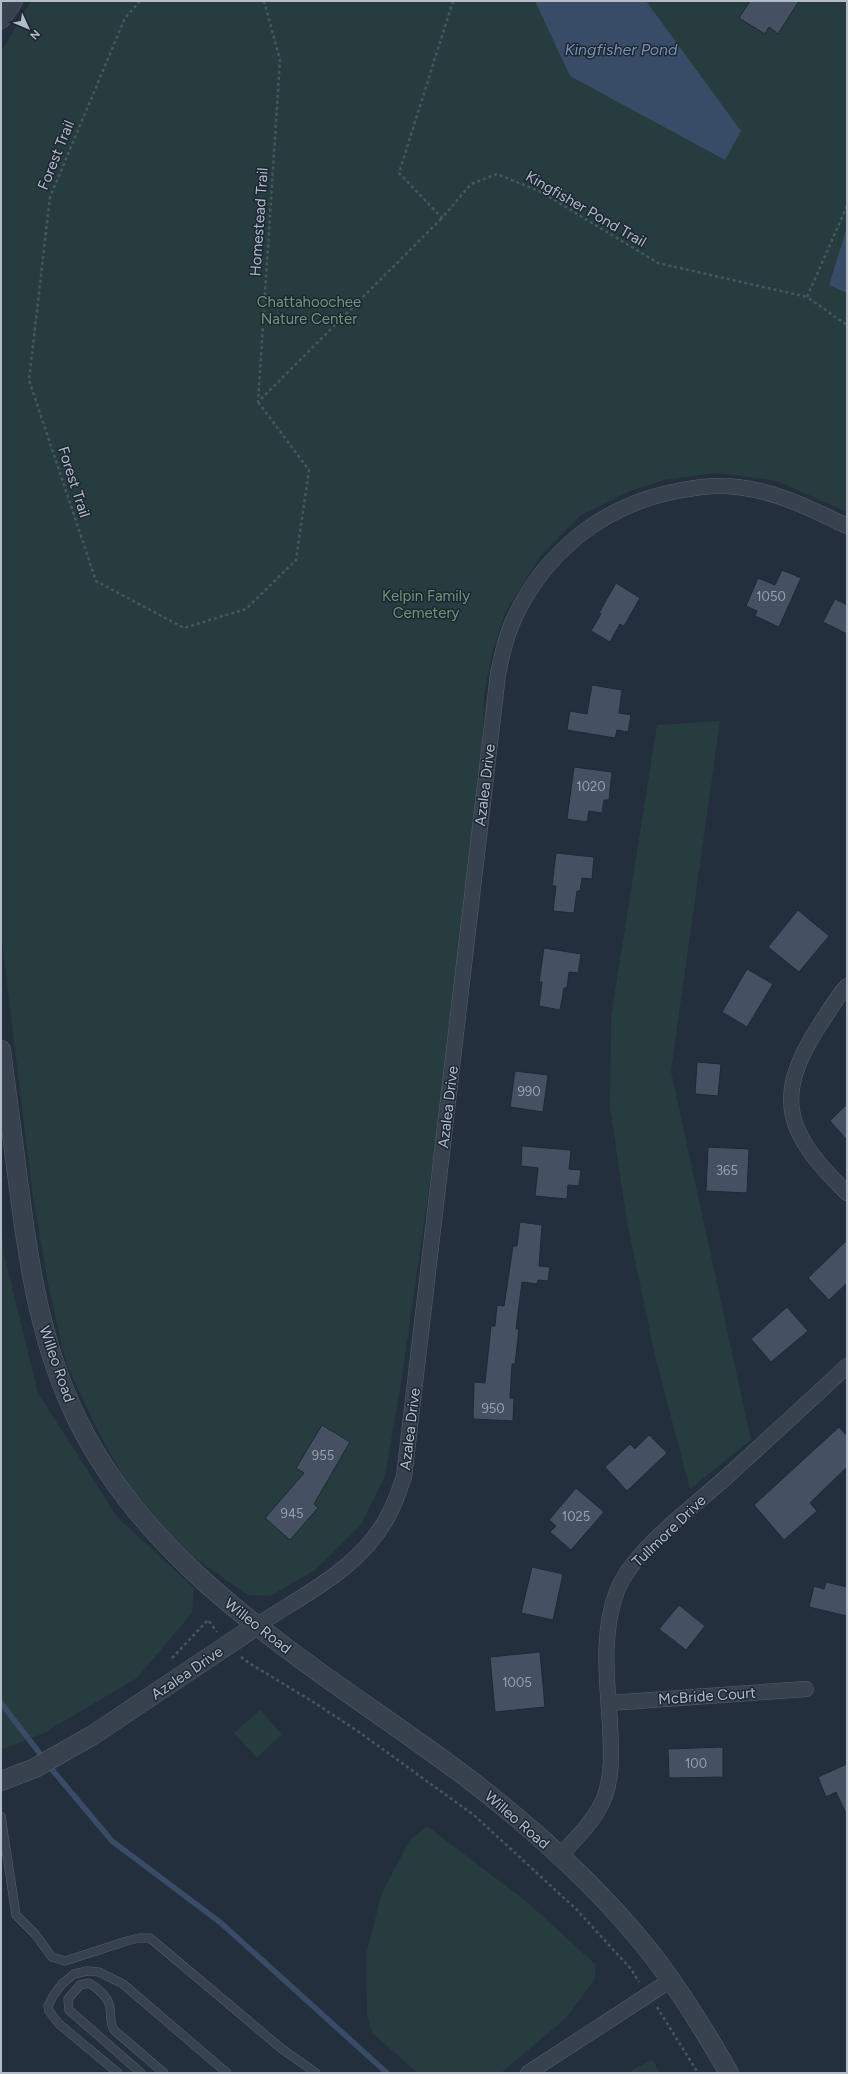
<svg xmlns="http://www.w3.org/2000/svg" width="848" height="2074" font-family="Figtree,sans-serif">
	<style>
		.green { fill: #263c3f }
		.water { fill: #394c67 }
		.lines { fill: none; stroke-linecap: round; stroke-linejoin: round }
		.stream { stroke: #394c67; stroke-width: 5.5 }
		.building { fill: #455162; stroke: #1f2835 }
		.service-casing { stroke: #565f6c; stroke-width: 9 }
		.minor-casing { stroke: #565f6c; stroke-width: 16 }
		.tertiary-casing { stroke: #565f6c; stroke-width: 20 }
		.path { stroke: #44595c; stroke-width: 2.5; stroke-dasharray: 3 3; stroke-linecap: butt }
		.service { stroke: #38414e; stroke-width: 8 }
		.minor { stroke: #38414e; stroke-width: 15 }
		.tertiary { stroke: #38414e; stroke-width: 19 }
		.labels { text-anchor: middle; stroke-width: 3; stroke-linejoin: round; paint-order: stroke }
		.number-label { font-size: 13px; fill: #98a1af }
		.street-label { font-size: 15px; fill: #b4bcc9; stroke: #1d2633 }
		.park-label { font-size: 15px; fill: #6b9a76; stroke: #1d2633 }
		.water-label { font-size: 16px; font-style: italic; fill: #7c92b1; stroke: #1d2633 }
	</style>
	<rect width="100%" height="100%" fill="#242f3e"/>
	<path class="green" d="M31 1H847V512L777 481 717 473 664 480 630 491 580 516 540 556 505 613 492 653 484 695 479 840 402 1377 385 1476 361 1525 315 1570 270 1596 248 1595 193 1557 165 1528 125 1480 97 1429 66 1363 48 1284 32 1190 1 934V52Z
		M720 721 671 1071 751 1440 690 1489 655 1356 627 1222 610 1108 611 1017 657 725Z
		M1 1222 4 1254 38 1393 118 1518 194 1588 192 1613 137 1678 42 1734 1 1750Z
		M260 1710 282 1734 257 1758 234 1733Z
		M427 1826 526 1901 595 1964V1979L566 2018 501 2073H418L372 2033 367 2016 366 1955 382 1892 410 1840Z
		M652 2059 660 2073H628Z"/>
	<path class="water" d="M535 1H646L741 131 725 160 570 76Z
		M847 227V293L829 285Z"/>
	<g class="lines">
		<path class="stream" d="M1 1703 54 1772 112 1841 221 1923 387 2073"/>
	</g>
	<path class="building" d="M750 1H799L778 34 769 27 765 34 739 18Z
		M782 570 801 578 779 627 755 616 757 611 746 606 758 578 775 585Z
		M616 583 640 598 624 626 620 624 610 642 591 631 601 614 599 613Z
		M835 599 847 605V634L823 622Z
		M592 685 622 690 619 713 631 715 628 732 617 730 615 738 567 730 570 711 587 714Z
		M574 767 612 772 609 800H604L602 813 589 811 587 822 567 819Z
		M556 853 594 857 592 879 582 878 580 891H577L574 913 553 911 556 886H552Z
		M798 910 829 936 799 972 768 947Z
		M544 948 581 954 578 973 569 972 567 988H564L560 1010 539 1006 542 982H539Z
		M747 969 773 984 747 1027 722 1012Z
		M697 1062 721 1064 718 1096 695 1094Z
		M515 1071 548 1075 543 1112 510 1107Z
		M847 1104V1140L830 1121Z
		M522 1146 571 1150 569 1169 581 1170 579 1186 568 1185 567 1199 535 1196 538 1168 521 1166Z
		M708 1147 749 1149 747 1193 706 1191Z
		M520 1222 542 1225 539 1266 550 1267 548 1281 538 1280 537 1284 522 1282 516 1329H519L515 1364H512L510 1398H514L513 1421 473 1419 474 1382 485 1383 491 1326H495L497 1305 504 1306 513 1246H517Z
		M847 1240V1283L829 1300 808 1278Z
		M787 1307 808 1331 771 1362 751 1339Z
		M322 1425 350 1442 314 1504 318 1508 290 1540 265 1518 304 1473 296 1468Z
		M839 1427 847 1436V1467L810 1503 817 1511 784 1540 754 1505Z
		M649 1435 667 1453 627 1491 605 1467 630 1444 635 1449Z
		M576 1488 604 1512 571 1550 550 1532 556 1526 549 1520Z
		M532 1567 563 1574 553 1620 521 1613Z
		M826 1582 847 1587V1616L809 1607 814 1586 824 1589Z
		M679 1605 705 1626 686 1650 659 1629Z
		M540 1652 545 1707 495 1712 490 1657Z
		M723 1747V1777L669 1778 668 1749Z
		M847 1764V1816L836 1792 826 1797 818 1777Z"/>
	<g class="lines">
		<defs>
			<path id="service" d="M1 1816 16 1915 35 1934 52 1957 65 1961 127 1941 139 1938H150L282 2049 316 2073
				M118 2073 59 2024 49 2011 48 2006 53 1996 62 1984 74 1974 87 1971 99 1972 123 1984 227 2073
				M141 2073 69 2010 68 1999 80 1985 89 1983C98 1988 109 1998 110 2008 111 2016 110 2024 114 2030L164 2073"/>
			<path id="minor" d="M847 986C836 998 828 1013 819 1026 771 1100 788 1135 847 1193
				M256 1626C303 1595 361 1568 388 1516 395 1504 399 1490 404 1477L498 674C502 655 506 636 514 619 543 555 600 508 668 493 691 488 713 484 737 487 777 491 811 509 847 526
				M609 1703 806 1689
				M559 1857C576 1838 596 1820 605 1796 613 1772 611 1749 610 1724 607 1680 601 1633 617 1591 633 1550 691 1509 724 1479 765 1442 806 1404 847 1366
				M528 2073 671 1980"/>
			<path id="tertiary" d="M1 19 13 1
				M1 1050C7 1096 13 1142 19 1188 29 1268 42 1349 79 1423 161 1586 334 1676 474 1783 537 1832 600 1889 650 1952 680 1990 705 2031 729 2073
				M1 1781 35 1768 93 1735 256 1626"/>
		</defs>
		<use href="#service" class="service-casing"/>
		<use href="#minor" class="minor-casing"/>
		<use href="#tertiary" class="tertiary-casing"/>
		<path class="path" d="M140 1 125 18 50 197 29 380 96 581 184 628 246 609 296 560 309 470 258 402
			M264 1 280 60 258 402 442 218
			M453 1 399 173 442 218 471 184 497 174 541 192 658 263 807 297
			M847 206 807 297 847 325
			M241 1657 249 1663 315 1703 359 1732 475 1816 577 1910 631 1969 639 1982
			M172 1658 208 1620 217 1632
			M657 2007 698 2073"/>
		<use href="#service" class="service"/>
		<use href="#minor" class="minor"/>
		<use href="#tertiary" class="tertiary"/>
	</g>
	<g class="labels">
		<g class="number-label">
			<text x="771" y="601">1050</text>
			<text x="591" y="791">1020</text>
			<text x="529" y="1096">990</text>
			<text x="727" y="1175">365</text>
			<text x="493" y="1413">950</text>
			<text x="323" y="1460">955</text>
			<text x="292" y="1518">945</text>
			<text x="576" y="1521">1025</text>
			<text x="517" y="1687">1005</text>
			<text x="696" y="1768">100</text>
		</g>
		<g class="street-label">
			<text transform="translate(56 155) rotate(-68)" y="5">Forest Trail</text>
			<text transform="translate(586 209) rotate(30)" y="5">Kingfisher Pond Trail</text>
			<text transform="translate(259 222) rotate(-86)" y="5">Homestead Trail</text>
			<text transform="translate(74 482) rotate(72)" y="5">Forest Trail</text>
			<text transform="translate(485 785) rotate(-83)" y="5">Azalea Drive</text>
			<text transform="translate(448 1107) rotate(-83)" y="5">Azalea Drive</text>
			<text transform="translate(57 1364) rotate(71)" y="5">Willeo Road</text>
			<text transform="translate(410 1429) rotate(-83)" y="5">Azalea Drive</text>
			<text transform="translate(669 1531) rotate(-44)" y="5">Tullmore Drive</text>
			<text transform="translate(258 1626) rotate(38)" y="5">Willeo Road</text>
			<text transform="translate(187 1673) rotate(-34)" y="5">Azalea Drive</text>
			<text transform="translate(707 1696) rotate(-4)" y="5">McBride Court</text>
			<text transform="translate(517 1820) rotate(41)" y="5">Willeo Road</text>
		</g>
		<g class="park-label">
			<text x="309" y="307">Chattahoochee<tspan x="309" dy="17">Nature Center</tspan></text>
			<text x="426" y="601">Kelpin Family<tspan x="426" dy="17">Cemetery</tspan></text>
		</g>
		<g class="water-label">
			<text x="621" y="55">Kingfisher Pond</text>
		</g>
	</g>
	<rect width="848" height="2074" fill="none" stroke="#b4bcc9" stroke-width="4"/>
	<g transform="translate(28 28) rotate(134)" stroke="#1d2633" stroke-width="3" paint-order="stroke">
	<path d="M0-3L7 15L0 10L-7 15Z" fill="#b4bcc9"/>
	<text y="-6" font-size="11" font-weight="bold" text-anchor="middle" fill="#b4bcc9">N</text>
	</g>
</svg>
